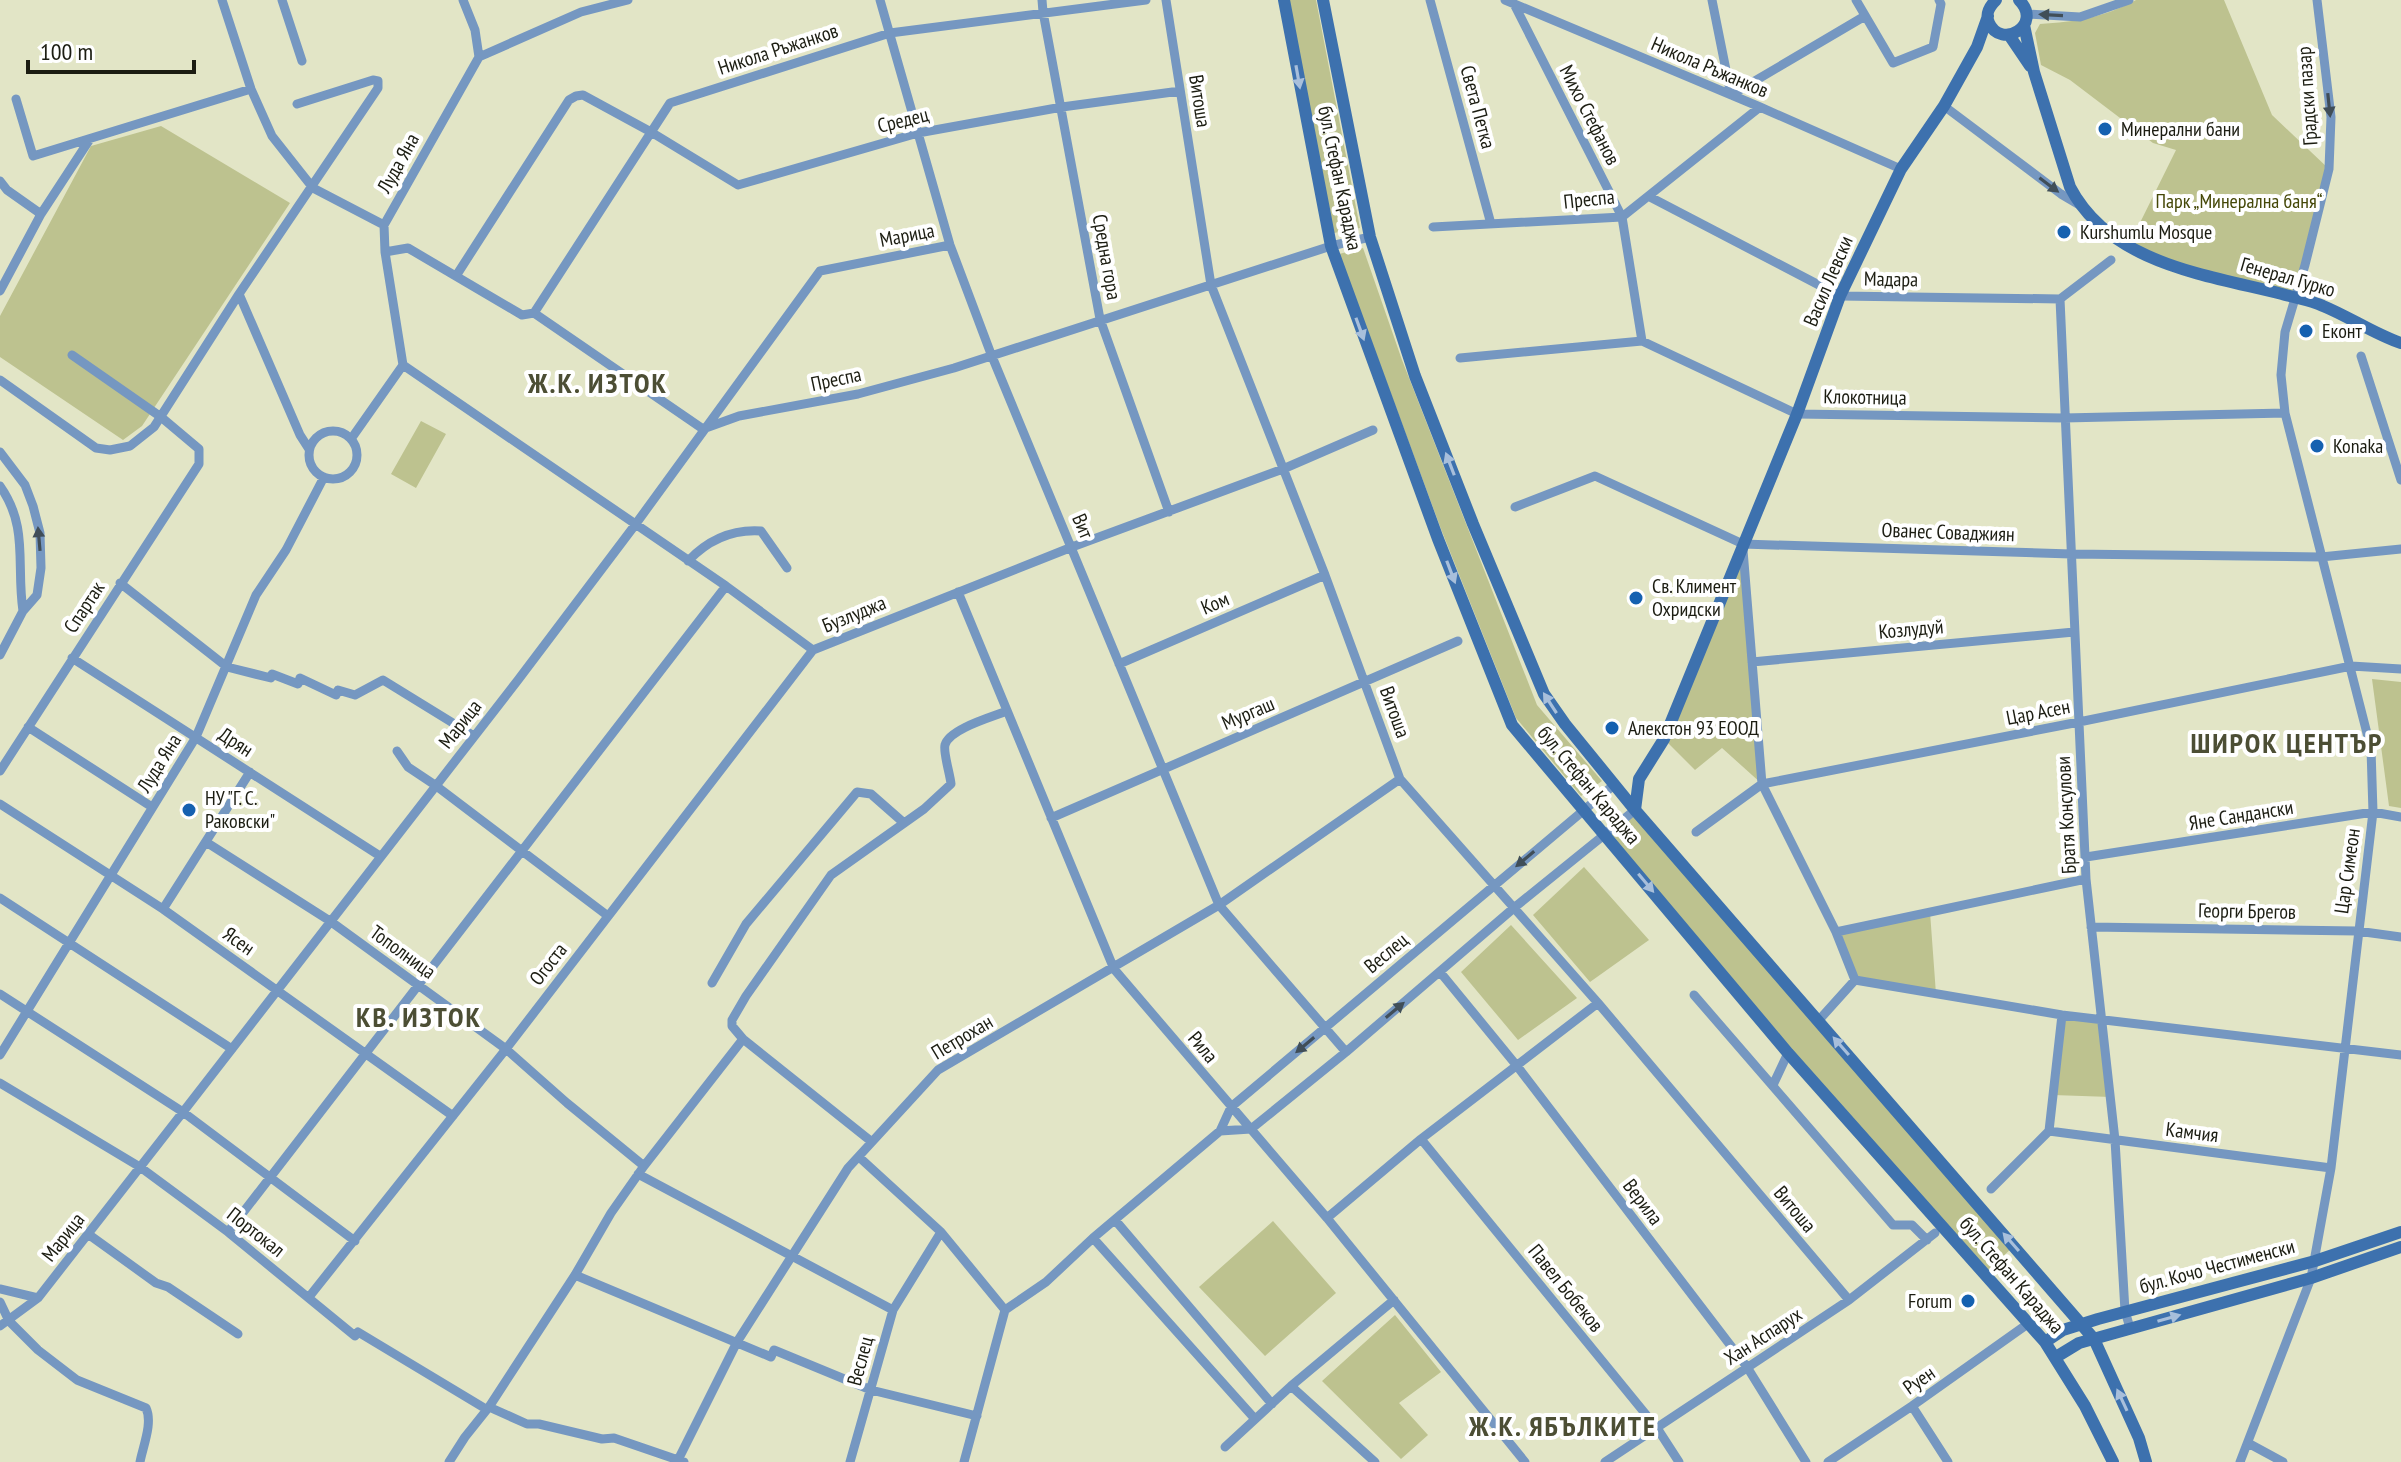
<svg xmlns="http://www.w3.org/2000/svg" width="2401" height="1462" font-family="'PT Sans Narrow',sans-serif">
	<style>
		.green { fill: #bdc28f }
		.lines { fill: none; stroke-linecap: round; stroke-linejoin: round }
		.street { stroke: #7597c1; stroke-width: 9 }
		.secondary { stroke: #3d71ae; stroke-width: 12 }
		.oneway { fill: #404e58 }
		.oneway2 { fill: #a8bfdb }
		.poi-dot { fill: #1561b0; stroke: #fff; stroke-width: 3 }
		.labels { text-anchor: middle; stroke-width: 8; stroke-linejoin: round; paint-order: stroke }
		.street-label { font-size: 20px; fill: #1c1d12; stroke: #fff }
		.poi-label { font-size: 20px; fill: #1c1d12; stroke: #fff; text-anchor: start }
		.park-label { font-size: 20px; fill: #454808; stroke: #fff }
		.district-label { font-size: 28px; font-weight: bold; letter-spacing: 2px; fill: #4c4e34; stroke: #fff }
	</style>
	<rect width="100%" height="100%" fill="#e2e5c6"/>
	<path class="green" d="M1289 0H1316L1360 228 1334 233Z
		M2136 0H2224L2272 115 2329 169 2294 298 2128 247 2176 150 2153 143 2070 80 2041 65 2035 33 2040 24C2075 22 2105 17 2136 0Z
		M161 126 290 203 142 426 123 440 0 357V316L91 146Z
		M1363 248 1402 360 1537 705 1602 781 1581 796 1516 718 1441 529 1339 254Z
		M421 421 446 434 416 488 391 474Z
		M1743 544 1762 784 1722 748 1695 770 1664 739Z
		M2372 679 2401 682V808L2389 806Z
		M1635 810 2014 1246 1984 1274 1605 834Z
		M1584 867 1649 940 1590 982 1533 915Z
		M1930 912 1936 994 1855 980 1836 932Z
		M1511 925 1577 998 1518 1040 1461 972Z
		M2062 1015 2102 1019 2111 1097 2053 1095Z
		M1273 1221 1336 1293 1265 1356 1199 1287Z
		M1395 1315 1441 1372 1399 1403 1428 1435 1401 1459 1322 1381Z"/>
	<g class="lines">
		<path class="street" d="M222 0 251 89 272 136 313 188 384 225
			M282 0 302 61
			M463 0 475 30 479 57
			M880 0 950 245 991 354 1219 905 1346 1052
			M1042 0 1043 12 1100 319 1169 512
			M1166 0 1211 285 1325 575 1400 779 1598 1003 1849 1300
			M1430 0 1491 224
			M1505 0 1760 107 1901 169
			M1712 0 1731 95 1865 16
			M1856 0 1893 63 1933 47 1941 4 1939 0
			M1514 4 1622 217 1642 341
			M2027 14 2080 17 2129 0
			M16 99 33 156 251 89
			M1944 106 2061 194 2078 204
			M0 181 7 190 41 214
			M1650 197 1840 296 2060 299
			M1433 227 1622 217 1760 107
			M385 252 408 248 522 315 534 313 703 429 739 416 858 394 954 368 1331 246 1370 237
			M456 276 569 100 576 96 583 95 651 132 738 185 918 133 1062 107 1180 91
			M0 291 41 214 90 139
			M239 294 300 435 309 449
			M2060 299 2086 879 2115 1140 2125 1311 2130 1328
			M2060 299 2111 260
			M534 313 670 103 890 33 1146 0
			M2361 356 2401 480
			M1460 358 1642 341 1797 414 2064 418 2285 413
			M403 365 726 586 813 650
			M0 380 96 448 110 450 130 446 154 427 239 294 378 88V81L373 80 297 104
			M309 455a24 24 0 1 1 48 0a24 24 0 1 1-48 0Z
			M351 439 403 365 385 252 384 225 479 57 581 12 628 0
			M0 452 25 485 33 506 40 533 41 568 37 595 23 611 0 655
			M0 486C29 527 16 565 23 611
			M1515 507 1595 476 1743 544 2071 554 2321 557 2401 549
			M1743 550 1762 784 1836 932 1855 980
			M688 561C708 540 731 529 761 531L787 568
			M120 583 227 667 271 678 272 674 298 684 300 678 336 695 338 690 355 695 383 680 474 736
			M958 592 1114 969 1327 1218 1525 1462
			M813 650 1072 547 1283 469 1373 430
			M72 658 380 856
			M1752 662 2074 632
			M1119 664 1325 575
			M28 727 152 807
			M397 751 408 767 435 785 608 916
			M0 771 199 464V449L161 417 72 355
			M0 804 163 909 453 1116
			M1051 818 1458 641
			M1696 832 1762 784 2079 722 2351 666 2401 669
			M206 842 330 921 506 1049 567 1103 644 1166
			M2086 857 2373 812 2401 817
			M0 898 232 1049
			M163 909 250 772
			M2091 927 2357 931 2401 937
			M1836 932 2086 879
			M1440 972 1517 1066 1747 1367 1806 1462
			M712 983 746 924 857 792 871 794 904 823
			M0 994 183 1112 355 1241
			M1694 995 1893 1225H1912L1927 1240
			M1819 1020 1855 980 2062 1015 2401 1055
			M743 1039 872 1142
			M0 1055 196 737 256 595 286 550 324 477
			M0 1083 140 1167 228 1232 355 1336 358 1332 486 1409
			M1773 1085 1788 1053
			M1220 1131 1251 1129 1346 1052 1515 907 1635 810
			M2049 1131 2331 1168
			M1421 1139 1657 1428 1679 1462
			M859 1157 941 1232 1005 1310
			M638 1174 893 1310
			M1991 1189 2049 1131 2062 1015
			M1327 1218 1421 1139 1598 1003
			M1115 1220 1272 1404
			M228 1232 726 586
			M88 1234 156 1283 168 1287 238 1334
			M1093 1238 1255 1419
			M575 1275 771 1357 774 1350 871 1390 977 1416
			M0 1289 38 1298
			M309 1297 506 1049 813 650
			M0 1302 9 1321 38 1350 77 1380 146 1408C153 1423 143 1446 140 1462
			M0 1326 38 1298 183 1112 518 680 635 525 820 271 950 245
			M1291 1386 1375 1462
			M1912 1406 1948 1462
			M489 1407 527 1424H539L602 1439 614 1438 684 1462
			M2248 1443 2283 1462
			M1225 1447 1291 1386 1394 1300
			M678 1460 737 1342 848 1168 938 1070 1219 905 1400 779
			M449 1462 465 1437 489 1407 575 1275 611 1213 644 1166 743 1039 732 1026V1020L746 996 831 875 924 809 951 784C950 774 943 752 945 745 949 729 992 717 1007 711
			M850 1462 893 1310 941 1232
			M964 1462 1005 1310 1046 1282 1093 1238 1220 1131 1231 1107 1615 784
			M1605 1462 1849 1300 1935 1233
			M1828 1462 1912 1406 2029 1323
			M2240 1462 2311 1278 2331 1168 2373 812 2371 749 2285 413 2281 375 2285 332 2305 265 2329 169 2331 117 2317 0"/>
		<path class="secondary" d="M1284 0 1331 246 1438 539 1512 725 1788 1053 2045 1342 2085 1406 2113 1462
			M1323 0 1370 237 1415 376 1473 524 1544 694 1565 724 1635 810 2094 1339 2139 1438 2146 1462
			M1996 0C1989 7 1985 14 1989 23 2001 50 2044 25 2019 0
			M2024 25 2034 72 2070 187C2110 264 2207 275 2282 294 2295 298 2310 300 2323 306 2350 317 2374 334 2401 343
			M2009 35 2030 66
			M1635 810 1639 779 1664 739 1797 414 1840 296 1901 169 1944 106 1977 47 1988 16
			M2045 1342 2063 1330 2098 1319 2315 1261 2401 1232
			M2056 1357 2079 1343 2311 1278 2401 1247"/>
	</g>
	<defs><path id="oneway-solid" d="M-6-.8H1V-3.2L6.5 0L1 3.2V.8H-6Z" transform="scale(2)"/></defs>
	<g class="oneway">
		<use href="#oneway-solid" transform="translate(2051 15) rotate(-177)"/>
		<use href="#oneway-solid" transform="translate(2329 105) rotate(84)"/>
		<use href="#oneway-solid" transform="translate(2049 185) rotate(37)"/>
		<use href="#oneway-solid" transform="translate(39 539) rotate(-95)"/>
		<use href="#oneway-solid" transform="translate(1525 859) rotate(140)"/>
		<use href="#oneway-solid" transform="translate(1395 1010) rotate(-40)"/>
		<use href="#oneway-solid" transform="translate(1305 1045) rotate(140)"/>
	</g>
	<g class="oneway2">
		<use href="#oneway-solid" transform="translate(1298 77) rotate(80)"/>
		<use href="#oneway-solid" transform="translate(1360 329) rotate(70)"/>
		<use href="#oneway-solid" transform="translate(1450 464) rotate(-111)"/>
		<use href="#oneway-solid" transform="translate(1451 572) rotate(69)"/>
		<use href="#oneway-solid" transform="translate(1550 703) rotate(-123)"/>
		<use href="#oneway-solid" transform="translate(1646 883) rotate(50)"/>
		<use href="#oneway-solid" transform="translate(1841 1046) rotate(-131)"/>
		<use href="#oneway-solid" transform="translate(2011 1242) rotate(-131)"/>
		<use href="#oneway-solid" transform="translate(2169 1318) rotate(-16)"/>
		<use href="#oneway-solid" transform="translate(2122 1400) rotate(-115)"/>
	</g>
	<g class="poi-dot">
		<circle cx="2105" cy="129" r="8"/>
		<circle cx="2064" cy="232" r="8"/>
		<circle cx="2306" cy="331" r="8"/>
		<circle cx="2317" cy="446" r="8"/>
		<circle cx="1636" cy="598" r="8"/>
		<circle cx="1612" cy="728" r="8"/>
		<circle cx="189" cy="810" r="8"/>
		<circle cx="1968" cy="1301" r="8"/>
	</g>
	<g class="labels">
		<g class="street-label">
			<text transform="translate(778 49) rotate(-18)" y="7">Никола Ръжанков</text>
			<text transform="translate(1710 67) rotate(23)" y="7">Никола Ръжанков</text>
			<text transform="translate(2307 96) rotate(-94)" y="7">Градски пазар</text>
			<text transform="translate(1200 101) rotate(81)" y="7">Витоша</text>
			<text transform="translate(1478 107) rotate(75)" y="7">Света Петка</text>
			<text transform="translate(1590 115) rotate(63)" y="7">Михо Стефанов</text>
			<text transform="translate(903 120) rotate(-14)" y="7">Средец</text>
			<text transform="translate(398 163) rotate(-61)" y="7">Луда Яна</text>
			<text transform="translate(1340 178) rotate(78)" y="7">бул. Стефан Караджа</text>
			<text transform="translate(1589 199) rotate(-6)" y="7">Преспа</text>
			<text transform="translate(907 235) rotate(-11)" y="7">Марица</text>
			<text transform="translate(1107 257) rotate(80)" y="7">Средна гора</text>
			<text transform="translate(2288 277) rotate(16)" y="7">Генерал Гурко</text>
			<text transform="translate(1891 279) rotate(1)" y="7">Мадара</text>
			<text transform="translate(1828 281) rotate(-67)" y="7">Васил Левски</text>
			<text transform="translate(836 379) rotate(-12)" y="7">Преспа</text>
			<text transform="translate(1865 397) rotate(1)" y="7">Клокотница</text>
			<text transform="translate(1083 526) rotate(67)" y="7">Вит</text>
			<text transform="translate(1948 532) rotate(2)" y="7">Ованес Соваджиян</text>
			<text transform="translate(1215 603) rotate(-23)" y="7">Ком</text>
			<text transform="translate(84 607) rotate(-57)" y="7">Спартак</text>
			<text transform="translate(854 614) rotate(-22)" y="7">Бузлуджа</text>
			<text transform="translate(1911 629) rotate(-5)" y="7">Козлудуй</text>
			<text transform="translate(1395 712) rotate(70)" y="7">Витоша</text>
			<text transform="translate(2038 712) rotate(-11)" y="7">Цар Асен</text>
			<text transform="translate(1248 713) rotate(-23)" y="7">Мургаш</text>
			<text transform="translate(460 724) rotate(-52)" y="7">Марица</text>
			<text transform="translate(236 742) rotate(33)" y="7">Дрян</text>
			<text transform="translate(159 763) rotate(-58)" y="7">Луда Яна</text>
			<text transform="translate(1589 785) rotate(50)" y="7">бул. Стефан Караджа</text>
			<text transform="translate(2066 815) rotate(-93)" y="7">Братя Консулови</text>
			<text transform="translate(2241 815) rotate(-9)" y="7">Яне Сандански</text>
			<text transform="translate(2347 871) rotate(-82)" y="7">Цар Симеон</text>
			<text transform="translate(2247 911) rotate(1)" y="7">Георги Брегов</text>
			<text transform="translate(239 941) rotate(35)" y="7">Ясен</text>
			<text transform="translate(403 952) rotate(36)" y="7">Тополница</text>
			<text transform="translate(1386 953) rotate(-40)" y="7">Веслец</text>
			<text transform="translate(548 964) rotate(-52)" y="7">Огоста</text>
			<text transform="translate(962 1037) rotate(-31)" y="7">Петрохан</text>
			<text transform="translate(1203 1047) rotate(50)" y="7">Рила</text>
			<text transform="translate(2192 1132) rotate(7)" y="7">Камчия</text>
			<text transform="translate(1643 1202) rotate(53)" y="7">Верила</text>
			<text transform="translate(1795 1209) rotate(50)" y="7">Витоша</text>
			<text transform="translate(256 1232) rotate(38)" y="7">Портокал</text>
			<text transform="translate(63 1237) rotate(-52)" y="7">Марица</text>
			<text transform="translate(2217 1266) rotate(-15)" y="7">бул. Кочо Честименски</text>
			<text transform="translate(2012 1275) rotate(49)" y="7">бул. Стефан Караджа</text>
			<text transform="translate(1566 1288) rotate(51)" y="7">Павел Бобеков</text>
			<text transform="translate(1763 1336) rotate(-33)" y="7">Хан Аспарух</text>
			<text transform="translate(860 1361) rotate(-75)" y="7">Веслец</text>
			<text transform="translate(1919 1380) rotate(-35)" y="7">Руен</text>
		</g>
		<g class="poi-label">
			<text x="2121" y="136">Минерални бани</text>
			<text x="2080" y="239">Kurshumlu Mosque</text>
			<text x="2322" y="338">Еконт</text>
			<text x="2333" y="453">Konaka</text>
			<text x="1652" y="593">Св. Климент<tspan x="1652" dy="23">Охридски</tspan></text>
			<text x="1628" y="735">Алекстон 93 ЕООД</text>
			<text x="205" y="805">НУ "Г. С.<tspan x="205" dy="23">Раковски"</tspan></text>
			<text x="1952" y="1308" text-anchor="end">Forum</text>
		</g>
		<g class="park-label">
			<text x="2239" y="208">Парк „Минерална баня“</text>
		</g>
		<g class="district-label">
			<text x="598" y="393">Ж.К. ИЗТОК</text>
			<text x="2287" y="753">ШИРОК ЦЕНТЪР</text>
			<text x="419" y="1027">КВ. ИЗТОК</text>
			<text x="1563" y="1436">Ж.К. ЯБЪЛКИТЕ</text>
		</g>
	</g>
	<path d="M28 60v12h166v-12" fill="none" stroke="#1c1d12" stroke-width="4"/>
	<text x="40" y="60" font-size="24" fill="#1c1d12" stroke="#ffffff" stroke-width="6" paint-order="stroke">100 m</text>
</svg>
